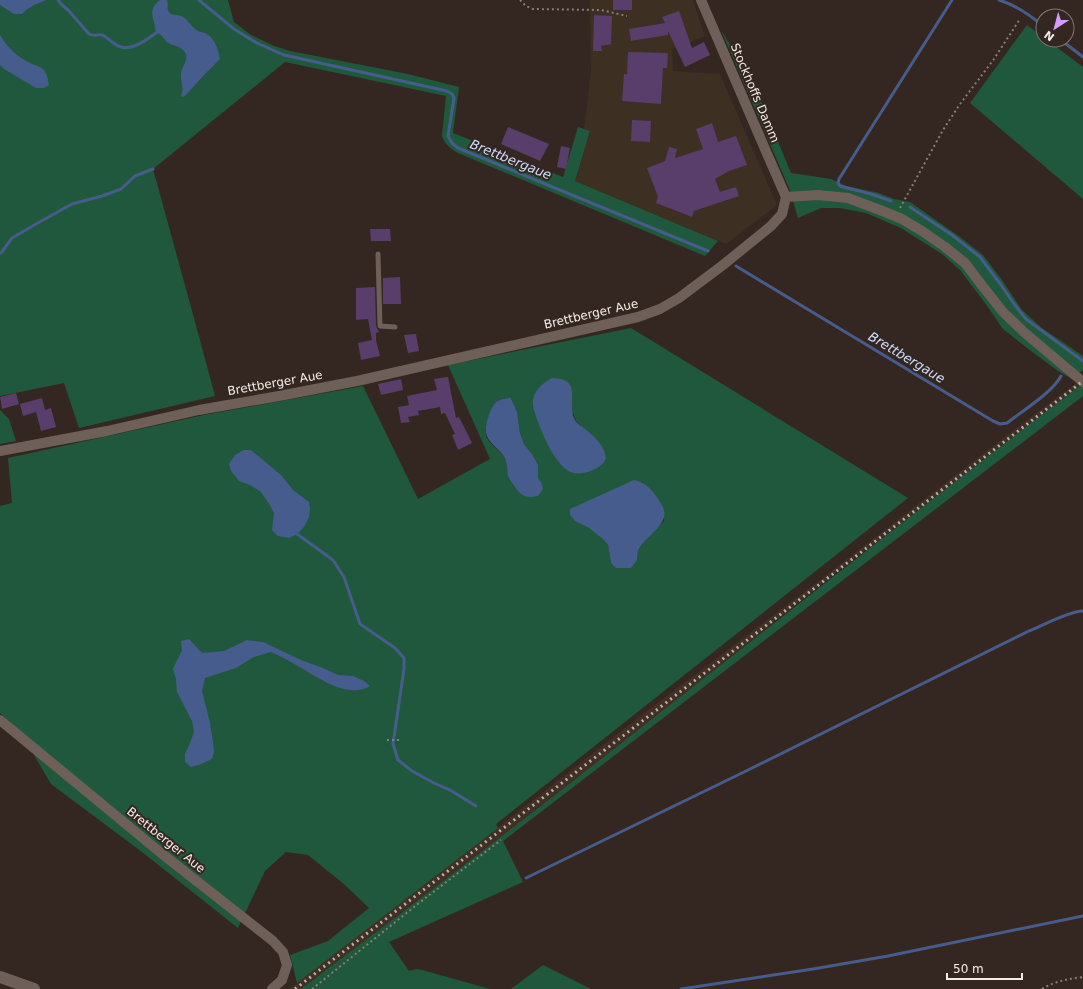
<svg xmlns="http://www.w3.org/2000/svg" width="1083" height="989" font-family="'DejaVu Sans',sans-serif">
	<style>
		.industrial { fill: #3d2f22 }
		.built { fill: #422f25 }
		.green { fill: #20583d; fill-rule: evenodd }
		.water { fill: #465c8c }
		.lines { fill: none; stroke-linecap: round; stroke-linejoin: round }
		.stream { stroke: #465c8c; stroke-width: 3 }
		.building { fill: #593d6b }
		.path { stroke: #887d78; stroke-width: 2; stroke-dasharray: 2 3; stroke-linecap: butt }
		.lane { stroke: #6e5f58; stroke-width: 5 }
		.street { stroke: #6e5f58; stroke-width: 10 }
		.secondary { stroke: #6e5f58; stroke-width: 12 }
		.rail { stroke: #bbb1ac; stroke-width: 3; stroke-dasharray: 2 4; stroke-linecap: butt }
		.labels { text-anchor: middle; stroke-width: 4; stroke-linejoin: round; paint-order: stroke }
		.street-label { font-size: 12px; fill: #f6ede9; stroke: #342721 }
		.water-label { font-size: 13px; font-style: italic; fill: #ceddfb; stroke: #342721 }
	</style>
	<rect width="100%" height="100%" fill="#342721"/>
	<path class="industrial" d="M590 0H693L705 36 672 49 673 71 720 74 777 205 726 244 575 181 590 131 584 129 591 71Z"/>
	<path class="built" d="M1083 378V384L1014 436 836 573 647 724 506 833 301 989H289L533 800 639 717 833 570 1011 432Z"/>
	<path class="green" d="M0 0H228L234 22 251 35 274 46 290 51 408 74 459 87 453 133 563 177 578 127 590 131 575 181 718 241 705 256 458 153C450 148 445 145 442 136L446 96 285 62 153 169 197 329 215 396 79 428 64 383 0 396Z
		M1027 25 1043 37V40H1047L1083 67V199L970 103Z
		M721 30 754 84 791 173 831 179 846 186 879 193 894 199 910 202 960 237 983 255 1002 280 1022 310 1042 328 1083 356V370L1072 379 1058 371 1031 351 1003 329 985 303 960 270 942 254 901 228 866 213 840 208H821L798 218 789 188Z
		M631 328 908 498 496 824 498 828 297 983 290 955 328 941 369 908 345 885 308 855 286 852 265 871 238 928 142 852 51 784 34 755 37 747 0 713V506L12 503 8 458 204 415 363 386 418 499 490 459 448 365ZM511 398 517 412 520 433 524 444 532 454 538 471V478L541 482 509 478C507 470 507 460 502 454 497 448 487 442 486 435 484 427 491 407 496 402 500 399 506 398 511 398ZM573 413 576 421 581 426 554 456ZM642 482 650 489 661 505 664 511V521L642 544 637 552V560L611 563C610 557 610 551 608 546 605 536 585 525 575 521Z
		M1081 385 1083 388V396L503 841 523 882 389 942 409 971 416 969 422 970 490 989H301C417 901 533 813 647 723 791 610 935 496 1081 385Z
		M0 410 9 419 16 441 0 444Z
		M543 965 591 989H511Z"/>
	<path class="water" d="M0 0H46C35 5 31 5 22 14H14L0 5Z
		M160 0H167C169 4 166 8 169 12 172 16 177 14 181 16 187 18 189 24 194 28 198 32 201 32 205 33 215 37 218 50 220 59L205 74 185 96 182 97 181 95C185 86 180 82 181 74 181 69 185 65 186 59 188 49 178 47 170 44 166 42 164 38 161 35 160 34 158 33 156 33 155 20 146 10 160 0Z
		M0 35C8 48 16 56 30 63 34 65 40 66 44 70 47 73 48 80 49 85L44 88H36L4 69 0 65Z
		M552 378C585 379 565 403 575 420 577 424 582 426 585 429 595 437 604 445 606 458 605 461 603 464 601 465 593 472 576 477 567 470 562 467 558 461 555 457 548 447 531 410 533 400 535 389 543 383 552 378Z
		M511 398 517 412 520 433 524 444 532 454 538 465V478L541 482 543 489 538 496C525 499 520 495 513 484 511 481 509 479 508 476 507 469 507 461 503 455 498 448 490 444 487 436 483 429 490 407 496 402 500 399 507 398 511 398Z
		M244 450H251L281 475 293 490 309 502 310 509 309 517 304 527 297 534 289 538 278 536 272 530 274 513 270 505 261 492 250 485 239 481 231 471 229 464 235 455Z
		M634 480C644 482 651 488 656 496 659 500 663 506 664 510 668 526 643 538 638 551 637 554 637 557 637 560L631 568H616L611 563 608 545 603 539 589 528 575 521 570 515V509Z
		M189 639 202 653 224 651 247 640 263 642 301 660 323 668 338 675 353 676 364 681 370 686C347 700 316 676 296 665 288 660 280 656 271 652L254 657 236 668 205 678 202 691 210 723 213 742 214 752 212 759 201 764 191 767 185 762V754L190 743 194 732 192 721 177 692 176 679 173 669 178 658 182 651 181 641Z"/>
	<g class="lines">
		<path class="stream" d="M58 0 61 4 69 11 89 34C95 37 96 34 102 35 106 36 111 42 115 44 128 54 145 41 156 33
			M199 0 234 29 257 43 284 55 447 91 452 94 454 98 448 136 452 143 458 148 708 251
			M999 0C1016 5 1030 15 1043 26
			M1061 40 1083 57
			M891 201 871 194 840 186 838 183 839 179 952 0
			M910 207 952 235 980 257 1001 285 1014 304 1026 319 1083 361
			M1 253 12 238 36 224 72 204 102 196 121 189 135 176 153 169
			M736 266 993 421 1000 424 1007 423C1021 412 1053 392 1061 376
			M297 534 333 560 344 577 360 624 395 648 404 658V669L393 744 398 760 412 771 434 783 450 790 476 806
			M526 878 744 772 1029 631C1041 626 1072 610 1083 611
			M681 989 813 969 888 956 1083 916"/>
	</g>
	<path class="building" d="M613 0H632V10H613Z
		M679 11 692 48 704 42 710 55 685 67 668 31V35L631 41 629 29 665 23 662 17Z
		M594 15 612 16 611 44 601 46 602 51H593Z
		M628 52 668 53 667 68H663L661 104 622 101 624 74H627Z
		M632 120 651 121 650 142 631 141Z
		M712 123 718 142 736 136 747 165 729 171 715 179 720 192 736 187 739 196 694 211 692 217 656 203 658 197 647 168 665 161 669 147 677 149 675 158 703 149 696 129Z
		M508 127 549 144 540 161 501 144Z
		M561 146 570 148 566 169 557 167Z
		M370 229H390L391 241H371Z
		M400 277 401 304H383V278Z
		M375 287 376 326 379 332 376 333V340L380 356 361 360 358 343 372 340 368 319 356 320V288Z
		M416 334 419 351 408 353 404 335Z
		M448 377 456 418 459 417 472 443 458 450 452 435 455 434 445 413 441 414 440 407 418 411 419 415 408 417 410 422 401 423 398 407 409 405 407 396 437 390 434 379Z
		M401 379 403 390 381 395 378 384Z
		M16 393 19 404 2 409 0 397Z
		M42 398 45 410 51 408 56 427 41 431 36 412 23 416 20 404Z"/>
	<g class="lines">
		<path class="path" d="M520 0 526 6 533 9 601 10 627 16
			M900 208 943 130 960 104 994 59 1020 19
			M387 740H402
			M312 989 419 903 501 840
			M1042 989C1055 981 1068 979 1083 977"/>
		<path class="lane" d="M378 254 380 326 395 327"/>
		<path class="street" d="M701 0 768 156 786 197
			M786 197 818 195 848 198 880 210 902 219 922 231 945 247 965 263 984 288 1003 312 1025 333 1083 382
			M0 451 107 431 199 410 279 396 357 381 638 317 660 309 679 298 723 265 771 226 782 214 786 197
			M0 720 161 853 273 941 283 952 287 965 282 980 272 989"/>
		<path class="secondary" d="M0 977 34 989"/>
		<path class="rail" d="M295 989 1083 381"/>
	</g>
	<g class="labels">
		<g class="street-label">
			<text transform="translate(755 93) rotate(67)" y="4">Stockhoffs Damm</text>
			<text transform="translate(591 314) rotate(-13)" y="4">Brettberger Aue</text>
			<text transform="translate(275 383) rotate(-10)" y="4">Brettberger Aue</text>
			<text transform="translate(166 840) rotate(39)" y="4">Brettberger Aue</text>
		</g>
		<g class="water-label">
			<text transform="translate(511 159) rotate(22)" y="5">Brettbergaue</text>
			<text transform="translate(907 357) rotate(31)" y="5">Brettbergaue</text>
		</g>
	</g>
	<g transform="translate(1055 28) rotate(216)"><circle r="19" fill="#342721" stroke="#827671"/>
	<path d="M0-3L7 15L0 10L-7 15Z" fill="#d19dfe"/>
	<text y="-6" font-size="11" font-weight="bold" text-anchor="middle" fill="#f6ede9">N</text>
	</g>
	<path d="M947 973v6h75v-6" fill="none" stroke="#f6ede9" stroke-width="2"/>
	<text x="953" y="973" font-size="12" fill="#f6ede9" stroke="#342721" stroke-width="3" paint-order="stroke">50 m</text>
</svg>
